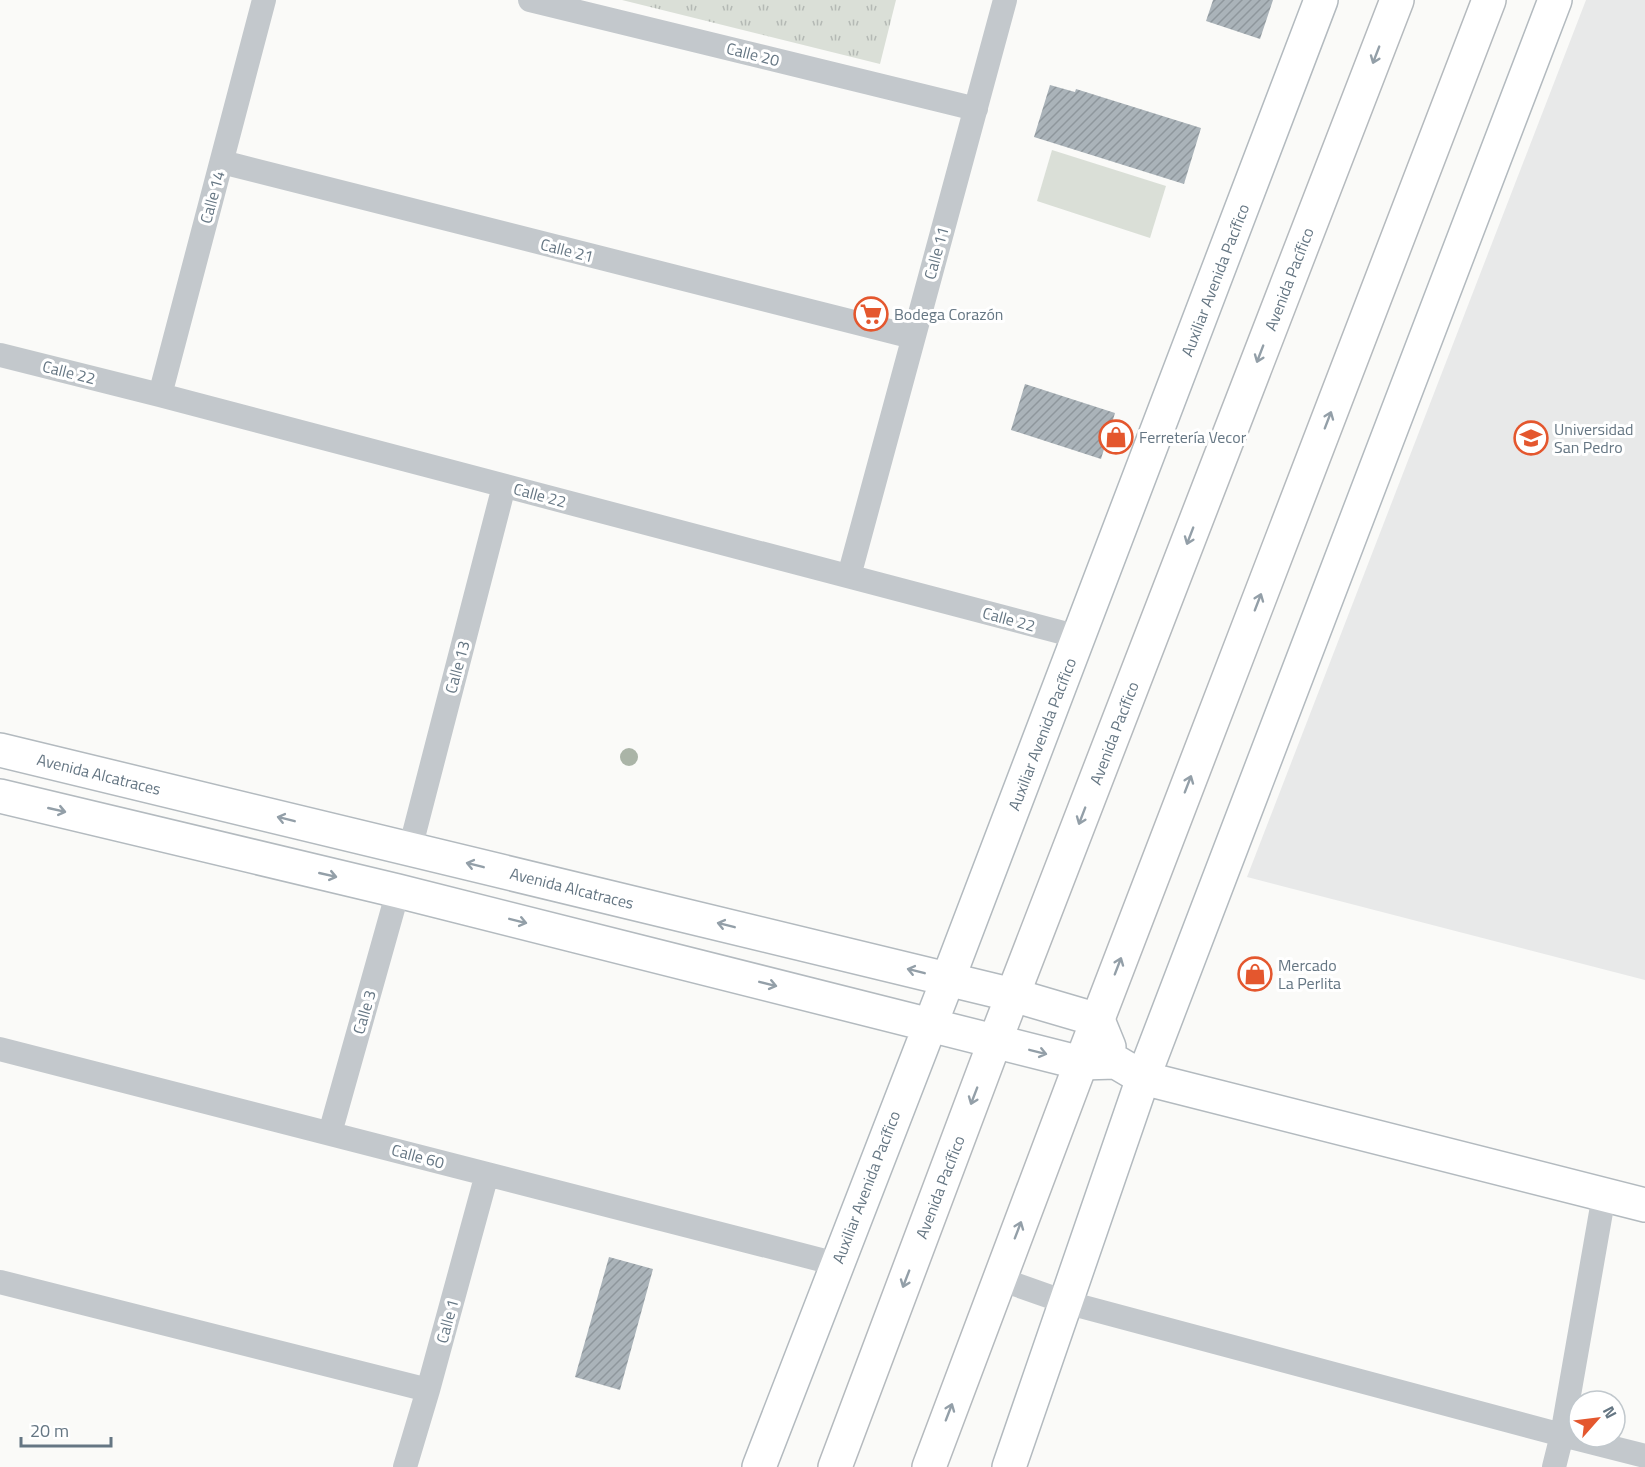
<svg xmlns="http://www.w3.org/2000/svg" width="1645" height="1467" font-family="'Titillium Web',sans-serif">
	<style>
		.built { fill: #e8e9e9 }
		.grass { fill: #dadfd7 }
		.park { fill: url(#park-tufts) }
		.building { fill: url(#building-hatch) }
		.lines { fill: none; stroke-linecap: round; stroke-linejoin: round }
		.secondary-casing { stroke: #b3babf; stroke-width: 36 }
		.primary-casing { stroke: #b5babe; stroke-width: 36 }
		.street { stroke: #c3c8cc; stroke-width: 24 }
		.secondary { stroke: #fff; stroke-width: 33 }
		.primary { stroke: #fff; stroke-width: 33 }
		.tree { fill: #aab4a7 }
		.oneway { stroke: #939fa8 }
		.labels { text-anchor: middle; stroke-width: 6; stroke-linejoin: round; paint-order: stroke }
		.street-label { font-size: 16px; fill: #657683; stroke: #fff }
		.poi-label { font-size: 16px; fill: #657683; stroke: #fff; text-anchor: start }
	</style>
	<defs>
		<pattern id="park-tufts" width="24" height="20" patternUnits="userSpaceOnUse" patternTransform="scale(1.5)"><rect width="24" height="20" fill="#dadfd7"/><path d="M3 7l-1-3M5 7V3M7 7l1-3M15 17l-1-3M17 17v-4M19 17l1-3" fill="none" stroke="#b4b9b4"/></pattern>
		<pattern id="building-hatch" width="6" height="6" patternUnits="userSpaceOnUse" patternTransform="scale(1.5)"><rect width="6" height="6" fill="#aab3b9"/><path d="M-1 1l2-2M0 6l6-6M5 7l2-2" fill="none" stroke="#8e969c"/></pattern>
	</defs>
	<rect width="100%" height="100%" fill="#fafaf8"/>
	<path class="built" d="M1586 0H1645V980L1247 877Z"/>
	<path class="grass" d="M1052 150 1166 186 1150 238 1037 201Z"/>
	<path class="park" d="M622 0H896L880 64Z"/>
	<path class="building" d="M1213 0H1273L1260 39 1206 21Z
		M1050 85 1075 92 1076 89 1201 128 1184 184 1034 137Z
		M1025 384 1115 413 1101 459 1011 430Z
		M609 1257 653 1269 620 1390 575 1377Z"/>
	<g class="lines">
		<defs>
			<path id="secondary" d="M0 750 1013 995 1098 1020 1109 1047
				M0 796 398 891 1081 1063 1116 1062 1143 1078 1645 1205
				M759 1467 948 979 1321 0
				M1009 1467 1143 1078 1555 0"/>
			<path id="primary" d="M835 1467 995 1041 1397 0
				M929 1467 1081 1063 1489 0"/>
		</defs>
		<use href="#secondary" class="secondary-casing"/>
		<use href="#primary" class="primary-casing"/>
		<path class="street" d="M530 0 976 109
			M222 162 913 337
			M0 355 160 395 1079 637
			M160 395 264 0
			M849 576 1005 0
			M410 849 504 486
			M0 1049 837 1264
			M330 1133 398 891
			M1000 1279 1065 1302 1562 1435 1645 1456
			M0 1282 428 1390
			M405 1467 428 1390 487 1174
			M1554 1467 1562 1435 1604 1195"/>
		<use href="#secondary" class="secondary"/>
		<use href="#primary" class="primary"/>
	</g>
	<circle class="tree" cx="629" cy="757" r="9"/>
	<defs><path id="oneway-shaft" d="M-6 0H5M1.5-3L5.5 0L1.5 3" fill="none" stroke-width="1.6" stroke-linecap="round" stroke-linejoin="round" transform="scale(1.5)"/></defs>
	<g class="oneway">
		<use href="#oneway-shaft" transform="translate(1376 55) rotate(111)"/>
		<use href="#oneway-shaft" transform="translate(1260 354) rotate(111)"/>
		<use href="#oneway-shaft" transform="translate(1328 420) rotate(-69)"/>
		<use href="#oneway-shaft" transform="translate(1190 536) rotate(111)"/>
		<use href="#oneway-shaft" transform="translate(1258 602) rotate(-69)"/>
		<use href="#oneway-shaft" transform="translate(1188 784) rotate(-69)"/>
		<use href="#oneway-shaft" transform="translate(57 810) rotate(13)"/>
		<use href="#oneway-shaft" transform="translate(1082 816) rotate(111)"/>
		<use href="#oneway-shaft" transform="translate(286 819) rotate(-166)"/>
		<use href="#oneway-shaft" transform="translate(475 865) rotate(-166)"/>
		<use href="#oneway-shaft" transform="translate(328 875) rotate(13)"/>
		<use href="#oneway-shaft" transform="translate(518 921) rotate(14)"/>
		<use href="#oneway-shaft" transform="translate(726 925) rotate(-166)"/>
		<use href="#oneway-shaft" transform="translate(1118 966) rotate(-69)"/>
		<use href="#oneway-shaft" transform="translate(916 971) rotate(-166)"/>
		<use href="#oneway-shaft" transform="translate(768 984) rotate(14)"/>
		<use href="#oneway-shaft" transform="translate(1038 1052) rotate(14)"/>
		<use href="#oneway-shaft" transform="translate(974 1096) rotate(111)"/>
		<use href="#oneway-shaft" transform="translate(1018 1230) rotate(-69)"/>
		<use href="#oneway-shaft" transform="translate(906 1279) rotate(111)"/>
		<use href="#oneway-shaft" transform="translate(949 1412) rotate(-69)"/>
	</g>
	<defs>
		<symbol id="supermarket-ring" viewBox="-11 -11 22 22"><circle r="9.5" fill="#fff" stroke="#e4572e" stroke-width="1.5"/><path d="M-6-5.5h2.5l.6 2H6L4.5 2H-2.5L-4.4-4H-6ZM-1.5 3.2a1.3 1.3 0 1 0 .1 0ZM3 3.2a1.3 1.3 0 1 0 .1 0Z" fill="#e4572e"/></symbol>
		<symbol id="shop-ring" viewBox="-11 -11 22 22"><circle r="9.5" fill="#fff" stroke="#e4572e" stroke-width="1.5"/><path d="M-5-2.5h2.3a2.7 3.5 0 0 1 5.4 0H5L5.5 6h-11ZM-1.5-2.5h3a1.5 2.3 0 0 0-3 0Z" fill="#e4572e"/></symbol>
		<symbol id="university-ring" viewBox="-11 -11 22 22"><circle r="9.5" fill="#fff" stroke="#e4572e" stroke-width="1.5"/><path d="M0-5L7-2L0 1L-7-2ZM-4 1L0 2.5L4 1V4Q0 6-4 4Z" fill="#e4572e"/></symbol>
	</defs>
	<g fill-rule="evenodd">
		<use href="#supermarket-ring" x="852" y="295" width="38" height="38"/>
		<use href="#shop-ring" x="1097" y="418" width="38" height="38"/>
		<use href="#university-ring" x="1512" y="419" width="38" height="38"/>
		<use href="#shop-ring" x="1236" y="955" width="38" height="38"/>
	</g>
	<g class="labels">
		<g class="street-label">
			<text transform="translate(753 54) rotate(14)" y="6">Calle 20</text>
			<text transform="translate(212 197) rotate(-75)" y="6">Calle 14</text>
			<text transform="translate(567 250) rotate(14)" y="6">Calle 21</text>
			<text transform="translate(936 253) rotate(-75)" y="6">Calle 11</text>
			<text transform="translate(1289 279) rotate(-69)" y="6">Avenida Pacífico</text>
			<text transform="translate(1215 280) rotate(-69)" y="6">Auxiliar Avenida Pacífico</text>
			<text transform="translate(69 372) rotate(14)" y="6">Calle 22</text>
			<text transform="translate(540 495) rotate(15)" y="6">Calle 22</text>
			<text transform="translate(1009 619) rotate(15)" y="6">Calle 22</text>
			<text transform="translate(457 667) rotate(-75)" y="6">Calle 13</text>
			<text transform="translate(1114 733) rotate(-69)" y="6">Avenida Pacífico</text>
			<text transform="translate(1042 734) rotate(-69)" y="6">Auxiliar Avenida Pacífico</text>
			<text transform="translate(99 774) rotate(14)" y="6">Avenida Alcatraces</text>
			<text transform="translate(572 888) rotate(14)" y="6">Avenida Alcatraces</text>
			<text transform="translate(364 1012) rotate(-74)" y="6">Calle 3</text>
			<text transform="translate(418 1156) rotate(15)" y="6">Calle 60</text>
			<text transform="translate(866 1187) rotate(-69)" y="6">Auxiliar Avenida Pacífico</text>
			<text transform="translate(940 1187) rotate(-69)" y="6">Avenida Pacífico</text>
			<text transform="translate(447 1321) rotate(-75)" y="6">Calle 1</text>
		</g>
		<g class="poi-label">
			<text x="894" y="320">Bodega Corazón</text>
			<text x="1554" y="435">Universidad<tspan x="1554" dy="18">San Pedro</tspan></text>
			<text x="1139" y="443">Ferretería Vecor</text>
			<text x="1278" y="971">Mercado<tspan x="1278" dy="18">La Perlita</tspan></text>
		</g>
	</g>
	<g transform="translate(1597 1419) rotate(62)"><circle r="28" fill="#ffffff" stroke="#c1c8cd" stroke-width="1.5"/>
	<path d="M0-4.5L10 22L0 15L-10 22Z" fill="#e4572e"/>
	<text y="-9" font-size="16" font-weight="bold" text-anchor="middle" fill="#657683">N</text>
	</g>
	<path d="M21 1437v9h90v-9" fill="none" stroke="#657683" stroke-width="3"/>
	<text x="30" y="1437" font-size="18" fill="#657683" stroke="#ffffff" stroke-width="4.5" paint-order="stroke">20 m</text>
</svg>
